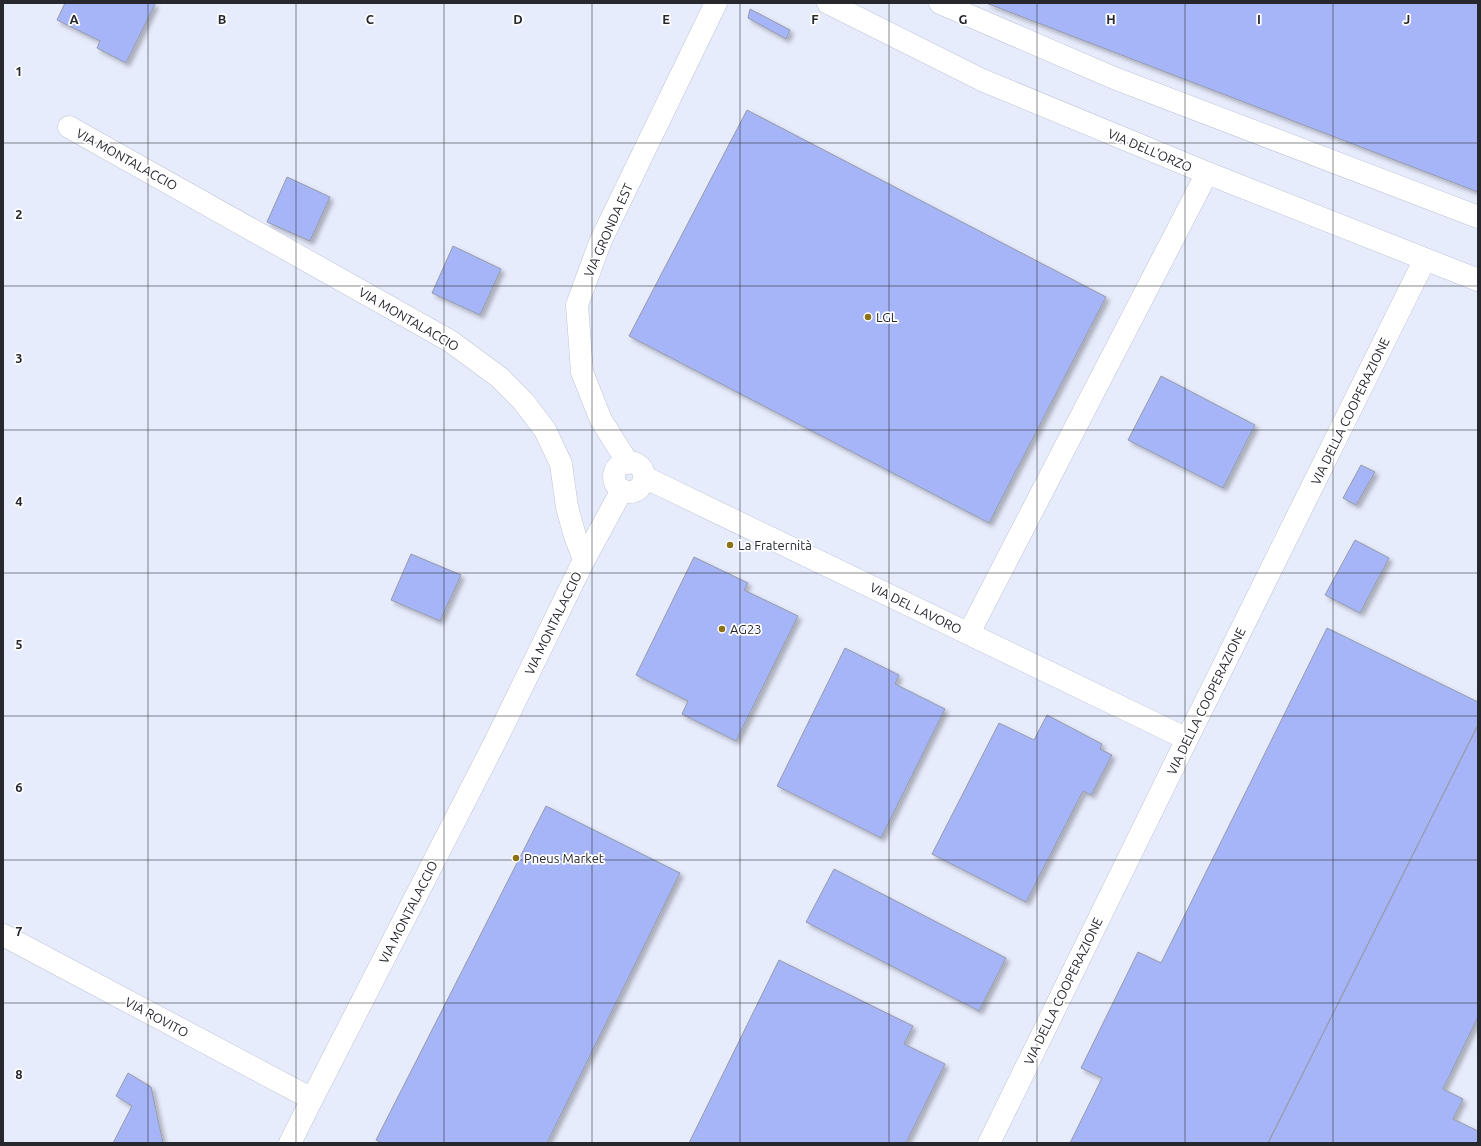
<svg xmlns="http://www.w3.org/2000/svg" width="1481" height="1146" font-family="Ubuntu,sans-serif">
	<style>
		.building { fill: #a5b5f7; stroke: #969aaa; filter: url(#shadow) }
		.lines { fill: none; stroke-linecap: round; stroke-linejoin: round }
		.minor-casing { stroke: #bfc4d4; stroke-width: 23 }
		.minor { stroke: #fff; stroke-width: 22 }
		.grid { fill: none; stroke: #26282e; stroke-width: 1; stroke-opacity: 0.55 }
		.poi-dot { fill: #8a7215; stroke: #fff; stroke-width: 1.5 }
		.labels { text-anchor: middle; stroke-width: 3.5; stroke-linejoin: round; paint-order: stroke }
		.street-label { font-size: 13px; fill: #26282e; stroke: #fff }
		.poi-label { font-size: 13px; fill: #26282e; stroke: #fff; text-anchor: start }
		.grid-label { font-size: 13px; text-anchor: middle; font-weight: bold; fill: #26282e; stroke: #fff; stroke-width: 3.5; stroke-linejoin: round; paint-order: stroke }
	</style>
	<defs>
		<filter id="shadow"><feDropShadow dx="3.5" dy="3.5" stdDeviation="2" flood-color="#0004"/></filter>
	</defs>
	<rect width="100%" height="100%" fill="#e7ecfd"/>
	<path class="building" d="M65 3H153L155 4 126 63 97 48 100 41 57 20Z
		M986 3H1478V192Z
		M750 9 790 30 786 39 748 18Z
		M747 110 1106 297 989 523 629 336Z
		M287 177 330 197 310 241 267 222Z
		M453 246 501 269 480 315 432 293Z
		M1161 376 1255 425 1223 488 1128 440Z
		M1361 465 1375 472 1356 505 1343 498Z
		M1355 540 1389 558 1360 613 1325 595Z
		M411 554 461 575 440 621 391 600Z
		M694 557 748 583 744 590 798 616 736 741 682 714 688 701 636 675Z
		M1327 628 1478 702V725L1268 1143H1070L1102 1078 1081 1068 1138 952 1161 963Z
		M845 648 899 675 895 684 945 709 881 838 777 786Z
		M1047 715 1102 744 1100 749 1112 755 1091 795 1083 791 1026 902 932 854 999 723 1034 740Z
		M1478 725V1017L1443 1089 1463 1099 1453 1119 1478 1131V1143H1268Z
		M546 806 680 873 547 1143H382L376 1140Z
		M834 869 1006 958 979 1011 806 922Z
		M779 960 913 1026 904 1044 945 1064 906 1143H689Z
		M128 1073 151 1087 163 1143H113L132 1106 116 1096Z"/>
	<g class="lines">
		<defs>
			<path id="minor" d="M828 3 982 80 1207 173 1478 280
				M940 3 1114 78 1478 217
				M69 127 450 341 499 377 523 401 545 430 561 464 567 507 575 536 584 560 494 744 312 1099 290 1143
				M614 477a15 15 0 1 1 30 0a15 15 0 1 1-30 0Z
				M628 463 601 420 582 372 577 305 601 240 716 3
				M644 477 1187 739
				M584 560 622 490
				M969 633 1207 173
				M3 935 312 1099
				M989 1143 1187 739 1425 259"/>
		</defs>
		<use href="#minor" class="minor-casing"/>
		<use href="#minor" class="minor"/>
	</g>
	<path class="grid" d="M148 3V1143M296 3V1143M444 3V1143M592 3V1143M740 3V1143M889 3V1143M1037 3V1143M1185 3V1143M1333 3V1143M3 143H1478M3 286H1478M3 430H1478M3 573H1478M3 716H1478M3 860H1478M3 1003H1478"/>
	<g class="poi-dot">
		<circle cx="868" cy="317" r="4"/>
		<circle cx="730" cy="545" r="4"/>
		<circle cx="722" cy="629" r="4"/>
		<circle cx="516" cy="858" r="4"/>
	</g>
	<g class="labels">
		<g class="street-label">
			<text transform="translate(1150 150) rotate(23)" y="5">VIA DELL'ORZO</text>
			<text transform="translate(127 159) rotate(29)" y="5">VIA MONTALACCIO</text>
			<text transform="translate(608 230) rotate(-66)" y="5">VIA GRONDA EST</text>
			<text transform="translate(409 319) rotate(30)" y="5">VIA MONTALACCIO</text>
			<text transform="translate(1350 411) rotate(-64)" y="5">VIA DELLA COOPERAZIONE</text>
			<text transform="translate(916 608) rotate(26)" y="5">VIA DEL LAVORO</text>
			<text transform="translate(553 623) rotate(-64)" y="5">VIA MONTALACCIO</text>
			<text transform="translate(1206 701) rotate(-64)" y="5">VIA DELLA COOPERAZIONE</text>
			<text transform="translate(408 912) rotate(-63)" y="5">VIA MONTALACCIO</text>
			<text transform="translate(1063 991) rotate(-64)" y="5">VIA DELLA COOPERAZIONE</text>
			<text transform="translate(157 1017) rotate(28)" y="5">VIA ROVITO</text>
		</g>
		<g class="poi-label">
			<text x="876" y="322">LGL</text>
			<text x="738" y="550">La Fraternità</text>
			<text x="730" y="634">AG23</text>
			<text x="524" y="863">Pneus Market</text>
		</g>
	</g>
	<g class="grid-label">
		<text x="74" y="24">A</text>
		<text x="222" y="24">B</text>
		<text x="370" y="24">C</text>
		<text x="518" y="24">D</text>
		<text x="666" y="24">E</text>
		<text x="815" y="24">F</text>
		<text x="963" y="24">G</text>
		<text x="1111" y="24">H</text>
		<text x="1259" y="24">I</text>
		<text x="1407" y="24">J</text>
		<text x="19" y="76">1</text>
		<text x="19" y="219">2</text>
		<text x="19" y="363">3</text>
		<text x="19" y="506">4</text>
		<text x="19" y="649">5</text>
		<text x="19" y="792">6</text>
		<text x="19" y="936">7</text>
		<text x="19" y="1079">8</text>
	</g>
	<rect width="1481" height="1146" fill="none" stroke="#26282e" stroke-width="8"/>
</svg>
